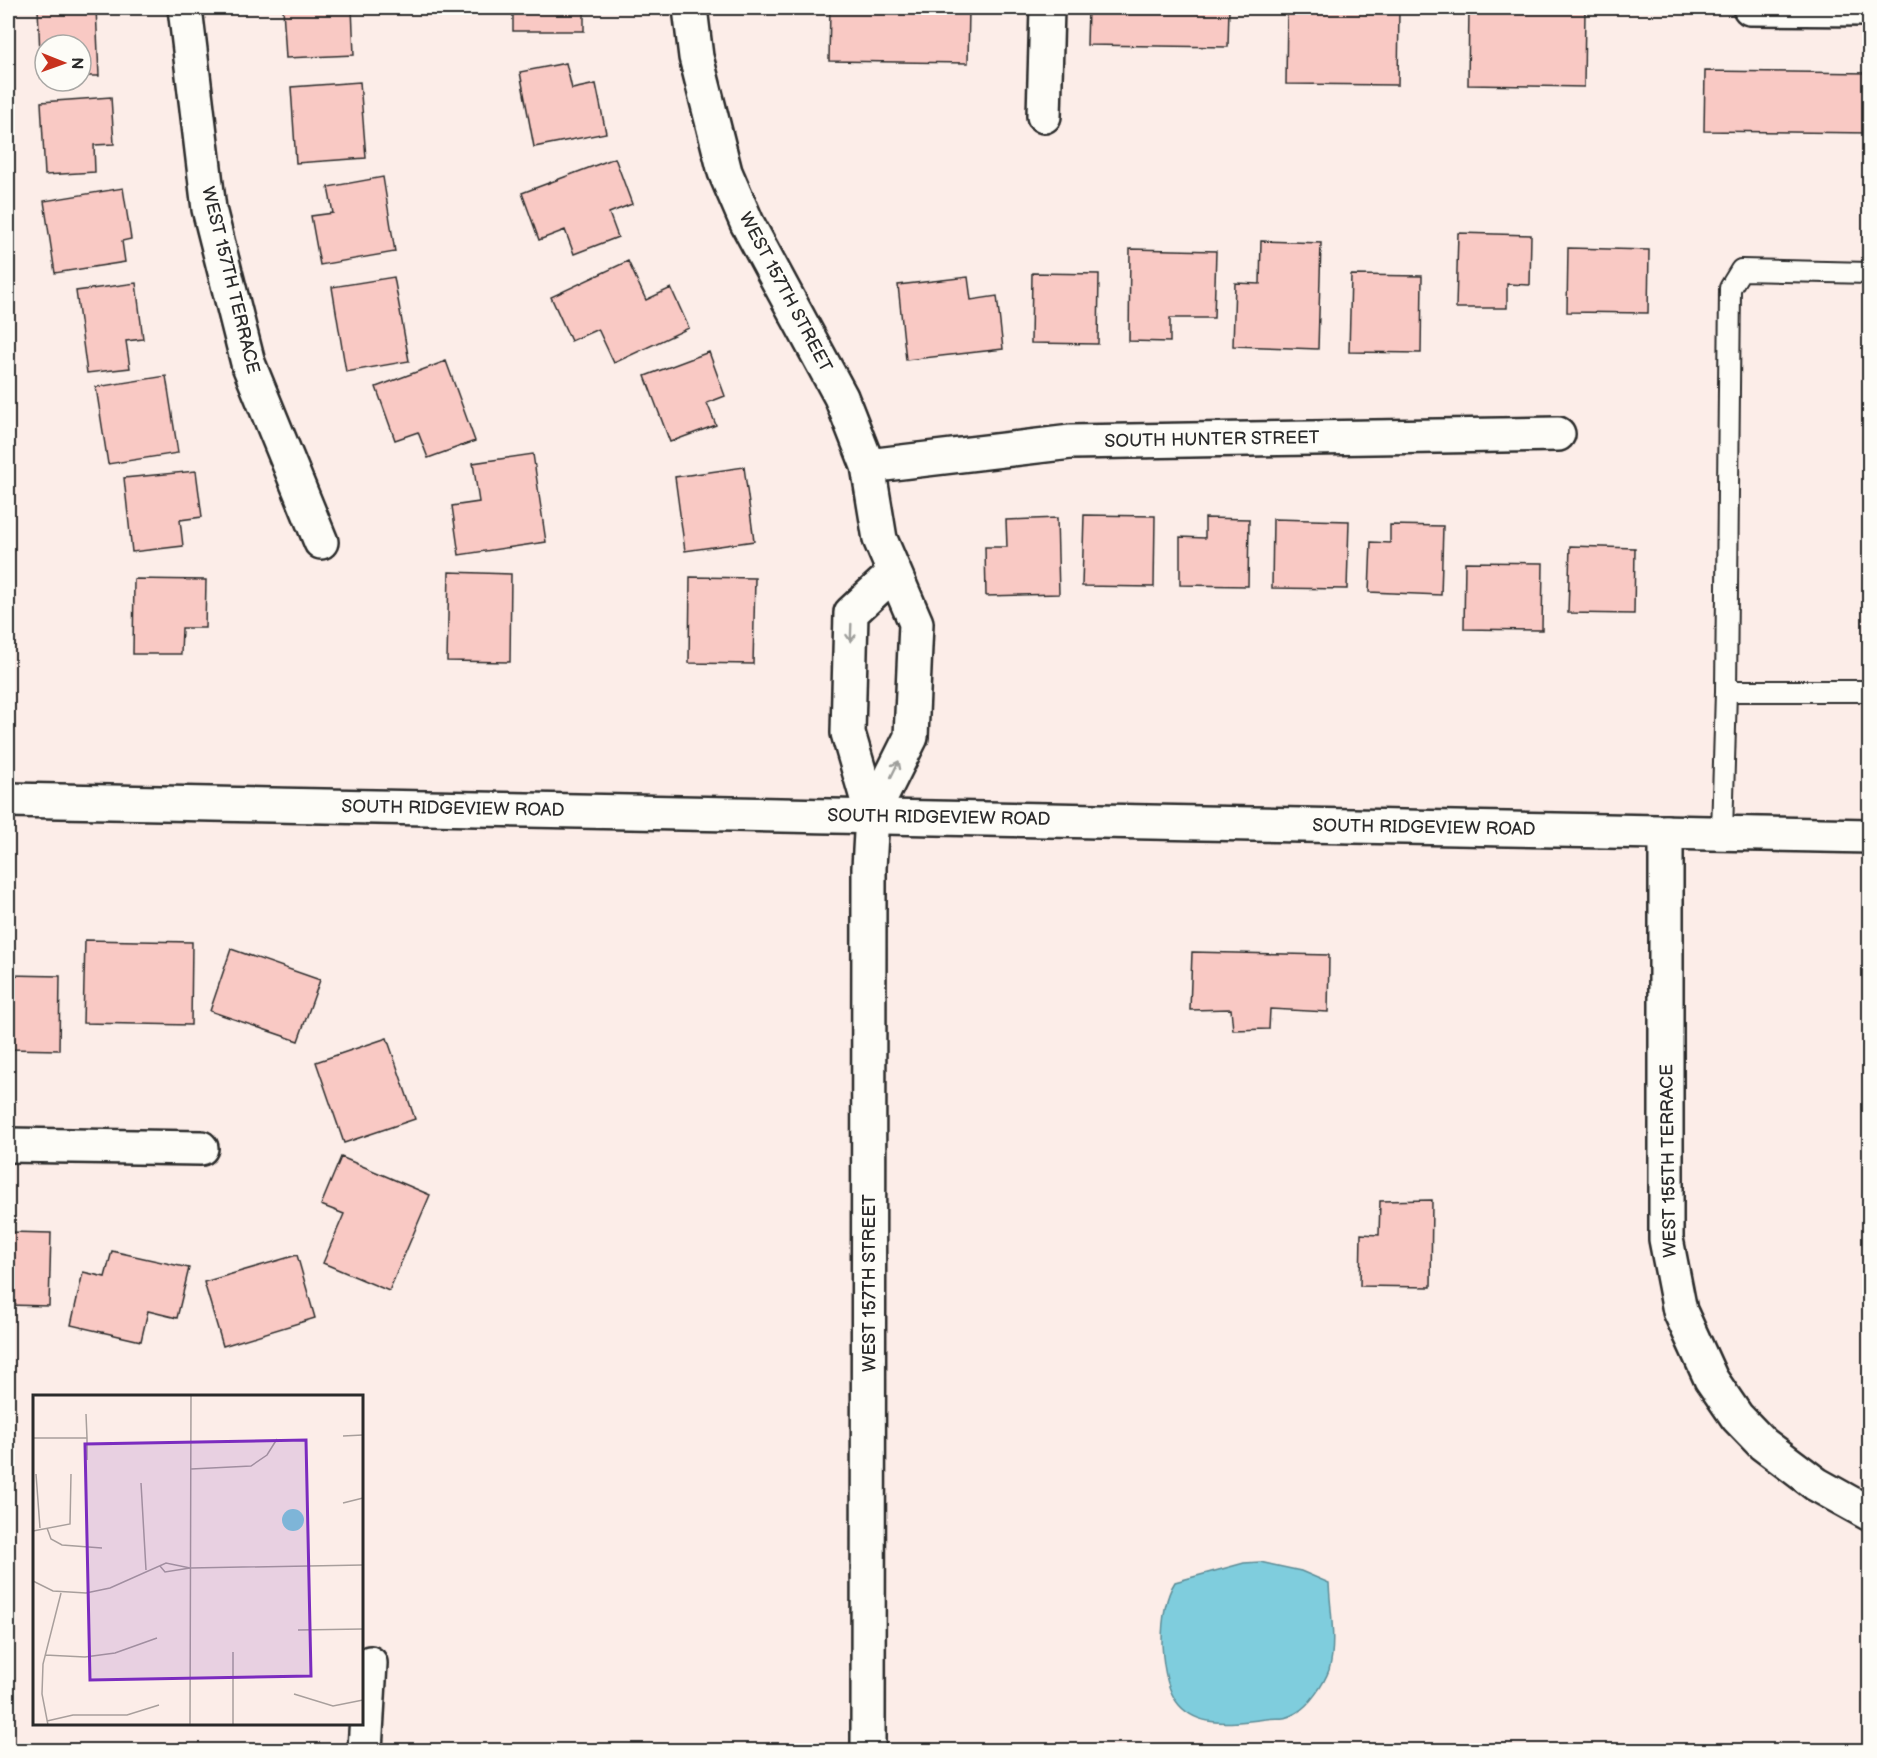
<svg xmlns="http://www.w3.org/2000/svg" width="1877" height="1758" font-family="'Balsamiq Sans',sans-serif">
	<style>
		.water { fill: #7fcddd; stroke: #5d8c96; stroke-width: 1.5 }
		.building { fill: #f9c9c4; stroke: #2b2b2b; stroke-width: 1.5 }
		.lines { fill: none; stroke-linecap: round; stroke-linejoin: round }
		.service-casing { stroke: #2b2b2b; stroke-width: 24 }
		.minor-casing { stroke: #2b2b2b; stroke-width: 38 }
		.secondary-casing { stroke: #2b2b2b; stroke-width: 38 }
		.service { stroke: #fdfcf7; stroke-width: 20 }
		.minor { stroke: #fdfcf7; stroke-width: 33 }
		.secondary { stroke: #fdfcf7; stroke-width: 33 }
		.oneway { stroke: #9e9e9b }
		.labels { text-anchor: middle; stroke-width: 4.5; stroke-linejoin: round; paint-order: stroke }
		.street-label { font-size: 18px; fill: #2b2b2b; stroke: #fdfcf7 }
		.inset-road { fill: none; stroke: #a89f9c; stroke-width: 1.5 }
		.view { fill: #7b2cbf; fill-opacity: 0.15; stroke: #7b2cbf; stroke-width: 3 }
		.inset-edge { fill: none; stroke: #2b2b2b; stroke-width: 3 }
	</style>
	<rect width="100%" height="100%" fill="#fcede8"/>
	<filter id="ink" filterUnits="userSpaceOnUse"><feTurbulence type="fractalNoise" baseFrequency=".0167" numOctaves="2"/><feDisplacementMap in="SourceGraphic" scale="12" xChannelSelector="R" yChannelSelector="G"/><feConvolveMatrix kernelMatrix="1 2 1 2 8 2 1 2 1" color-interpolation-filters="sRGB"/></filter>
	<g filter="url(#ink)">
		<path class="water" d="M1260 1562 1301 1571 1329 1583C1330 1610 1337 1643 1329 1670 1324 1684 1309 1706 1296 1713 1282 1721 1279 1717 1266 1719 1238 1722 1201 1730 1179 1705 1166 1690 1163 1663 1162 1644 1162 1623 1164 1599 1175 1582L1244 1563Z"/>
		<path class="building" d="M38 8H96L99 76H81V45H45V78H41Z
			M283 8H352L354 55 286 58Z
			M513 8H584V31H513Z
			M830 8H969L968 63 829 61Z
			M1088 8H1229L1228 47 1087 45Z
			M1287 8H1399L1398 85 1286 84Z
			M1469 8H1585L1584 87 1468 85Z
			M566 63 572 89 596 84 606 133 534 147 520 72Z
			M1705 71 1870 73V133L1704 131Z
			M360 82 366 158 296 163 291 87Z
			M111 97 114 144 94 145 95 172 45 175 41 102Z
			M615 158 632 204 609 213 618 237 574 254 565 230 539 240 522 193Z
			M383 177 395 252 320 265 311 216 333 213 328 187Z
			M123 188 131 239 122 241 125 262 55 273 44 201Z
			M1458 233 1531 235 1530 285 1507 284V308H1456Z
			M1261 241 1321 243 1318 349 1233 346 1235 283 1260 284Z
			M1568 248 1649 250 1648 313 1567 312Z
			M1130 249 1216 251 1214 318H1170V342L1129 341Z
			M628 261 646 300 671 288 689 328 614 363 598 329 571 341 551 297Z
			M1032 273 1099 274 1098 344 1031 343Z
			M1351 275 1422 276 1421 353 1349 352Z
			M394 277 409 361 346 372 332 287Z
			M968 277 971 300 997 296 1003 349 906 360 898 285Z
			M136 283 143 339 126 341 130 368 87 373 76 291Z
			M709 352 725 396 707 403 716 425 670 442 645 376Z
			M446 361 475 441 428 458 418 432 395 440 376 387Z
			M166 376 178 453 108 464 96 387Z
			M533 454 546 542 459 555 452 506 479 502 473 463Z
			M744 467 754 541 685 551 675 477Z
			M196 471 202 517 180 520 183 546 132 552 124 478Z
			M1084 515 1155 516 1154 587 1082 586Z
			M1057 518 1059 594 986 596 985 547H1007L1006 520Z
			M1205 518 1249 519 1248 586 1180 585V537L1205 538Z
			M1273 519 1349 521 1347 589 1272 588Z
			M1390 525 1443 526 1441 595 1369 592 1371 542 1390 543Z
			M1570 546 1635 548 1634 614 1568 613Z
			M1465 562 1543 563 1542 630 1464 629Z
			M449 572 511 574 510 662 447 661Z
			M690 577 755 578 753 664 689 663Z
			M134 579 206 580 205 628H182L181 654H133Z
			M85 940 192 942 191 1025 83 1023Z
			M231 949 320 980 298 1041 210 1011Z
			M1192 952 1329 955 1328 1012 1270 1009 1269 1029 1233 1030 1231 1009 1190 1010Z
			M8 975 60 976 59 1050 8 1049Z
			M387 1038 415 1119 344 1143 316 1062Z
			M341 1157 430 1195 389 1291 323 1263 344 1214 321 1205Z
			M1432 1200 1431 1287 1360 1286 1361 1234 1379 1235 1380 1201Z
			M8 1232 51 1233 49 1306 8 1305Z
			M112 1251 189 1268 177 1318 148 1311 141 1341 71 1325 83 1272 105 1277Z
			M297 1255 315 1318 223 1346 204 1282Z"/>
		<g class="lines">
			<defs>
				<path id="service" d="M1726 691 1730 288 1741 270 1870 273
					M1722 833 1726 691H1870"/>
				<path id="minor" d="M185 8 209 209 248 363 321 542
					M690 8 696 57 725 172 747 223 841 397 868 466 880 539 916 623 911 737 872 815 848 733 851 613 894 573
					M1750 8 1870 9
					M1044 116 1047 8
					M868 466 1071 442 1558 434
					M1666 832V1239L1680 1311 1711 1379 1737 1417 1763 1444 1816 1484 1870 1514
					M8 1145 201 1148
					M365 1750 370 1663
					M868 1750 869 868 872 815"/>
				<path id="secondary" d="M8 800 1870 836"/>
			</defs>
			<use href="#service" class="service-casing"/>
			<use href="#minor" class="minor-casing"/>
			<use href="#secondary" class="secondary-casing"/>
			<use href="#service" class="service"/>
			<use href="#minor" class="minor"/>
			<use href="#secondary" class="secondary"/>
		</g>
		<defs><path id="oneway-shaft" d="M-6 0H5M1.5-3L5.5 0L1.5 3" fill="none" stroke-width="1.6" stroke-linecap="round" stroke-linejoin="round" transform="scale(1.5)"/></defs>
		<g class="oneway">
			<use href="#oneway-shaft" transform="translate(851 633) rotate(92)"/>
			<use href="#oneway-shaft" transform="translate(895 769) rotate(-64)"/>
		</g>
	</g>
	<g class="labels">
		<g class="street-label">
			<text transform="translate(231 280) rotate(76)" y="6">WEST 157TH TERRACE</text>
			<text transform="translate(786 292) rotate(62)" y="6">WEST 157TH STREET</text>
			<text transform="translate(1212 439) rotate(-1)" y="6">SOUTH HUNTER STREET</text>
			<text transform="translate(453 808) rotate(1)" y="6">SOUTH RIDGEVIEW ROAD</text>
			<text transform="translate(939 817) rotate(1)" y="6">SOUTH RIDGEVIEW ROAD</text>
			<text transform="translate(1424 827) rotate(1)" y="6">SOUTH RIDGEVIEW ROAD</text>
			<text transform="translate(1668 1161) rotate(-91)" y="6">WEST 155TH TERRACE</text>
			<text transform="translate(869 1283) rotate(-90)" y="6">WEST 157TH STREET</text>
		</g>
	</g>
	<g transform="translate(33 1395)">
		<rect width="330" height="330" fill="#fcede8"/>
		<path d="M249 125a11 11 0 1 1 22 0a11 11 0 1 1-22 0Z" fill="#7fcddd"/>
		<path class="inset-road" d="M310 41 330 40M0 43H54L53 19M54 43V65M158 74 218 71 234 60 244 44M3 79 7 133M108 88 113 175M310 108 330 103M14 133 18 144 29 150 69 153M0 136 37 129 38 79M157 173 330 170M0 186 20 196 53 198 77 193 133 168 157 173 132 177 127 171M265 235 330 234M200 257V330M12 260 52 262 82 258 124 243M261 299 300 311 330 305M14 326 40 320H94L126 310M15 330 9 299 10 269 28 198M157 330 158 0"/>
		<path class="view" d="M273 45 278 281 57 285 52 49Z"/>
		<rect width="330" height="330" class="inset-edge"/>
	</g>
	<rect width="1877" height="1758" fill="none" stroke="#fdfcf7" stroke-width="30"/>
	<rect x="15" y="15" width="1847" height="1728" fill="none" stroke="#2b2b2b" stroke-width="2" filter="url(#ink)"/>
	<g transform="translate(63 63) rotate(91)"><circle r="28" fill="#fdfcf7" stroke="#a9a8a5" stroke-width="1.5"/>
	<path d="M0-4.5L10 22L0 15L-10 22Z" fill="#c8321e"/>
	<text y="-9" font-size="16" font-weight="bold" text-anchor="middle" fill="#2b2b2b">N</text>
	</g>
</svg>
